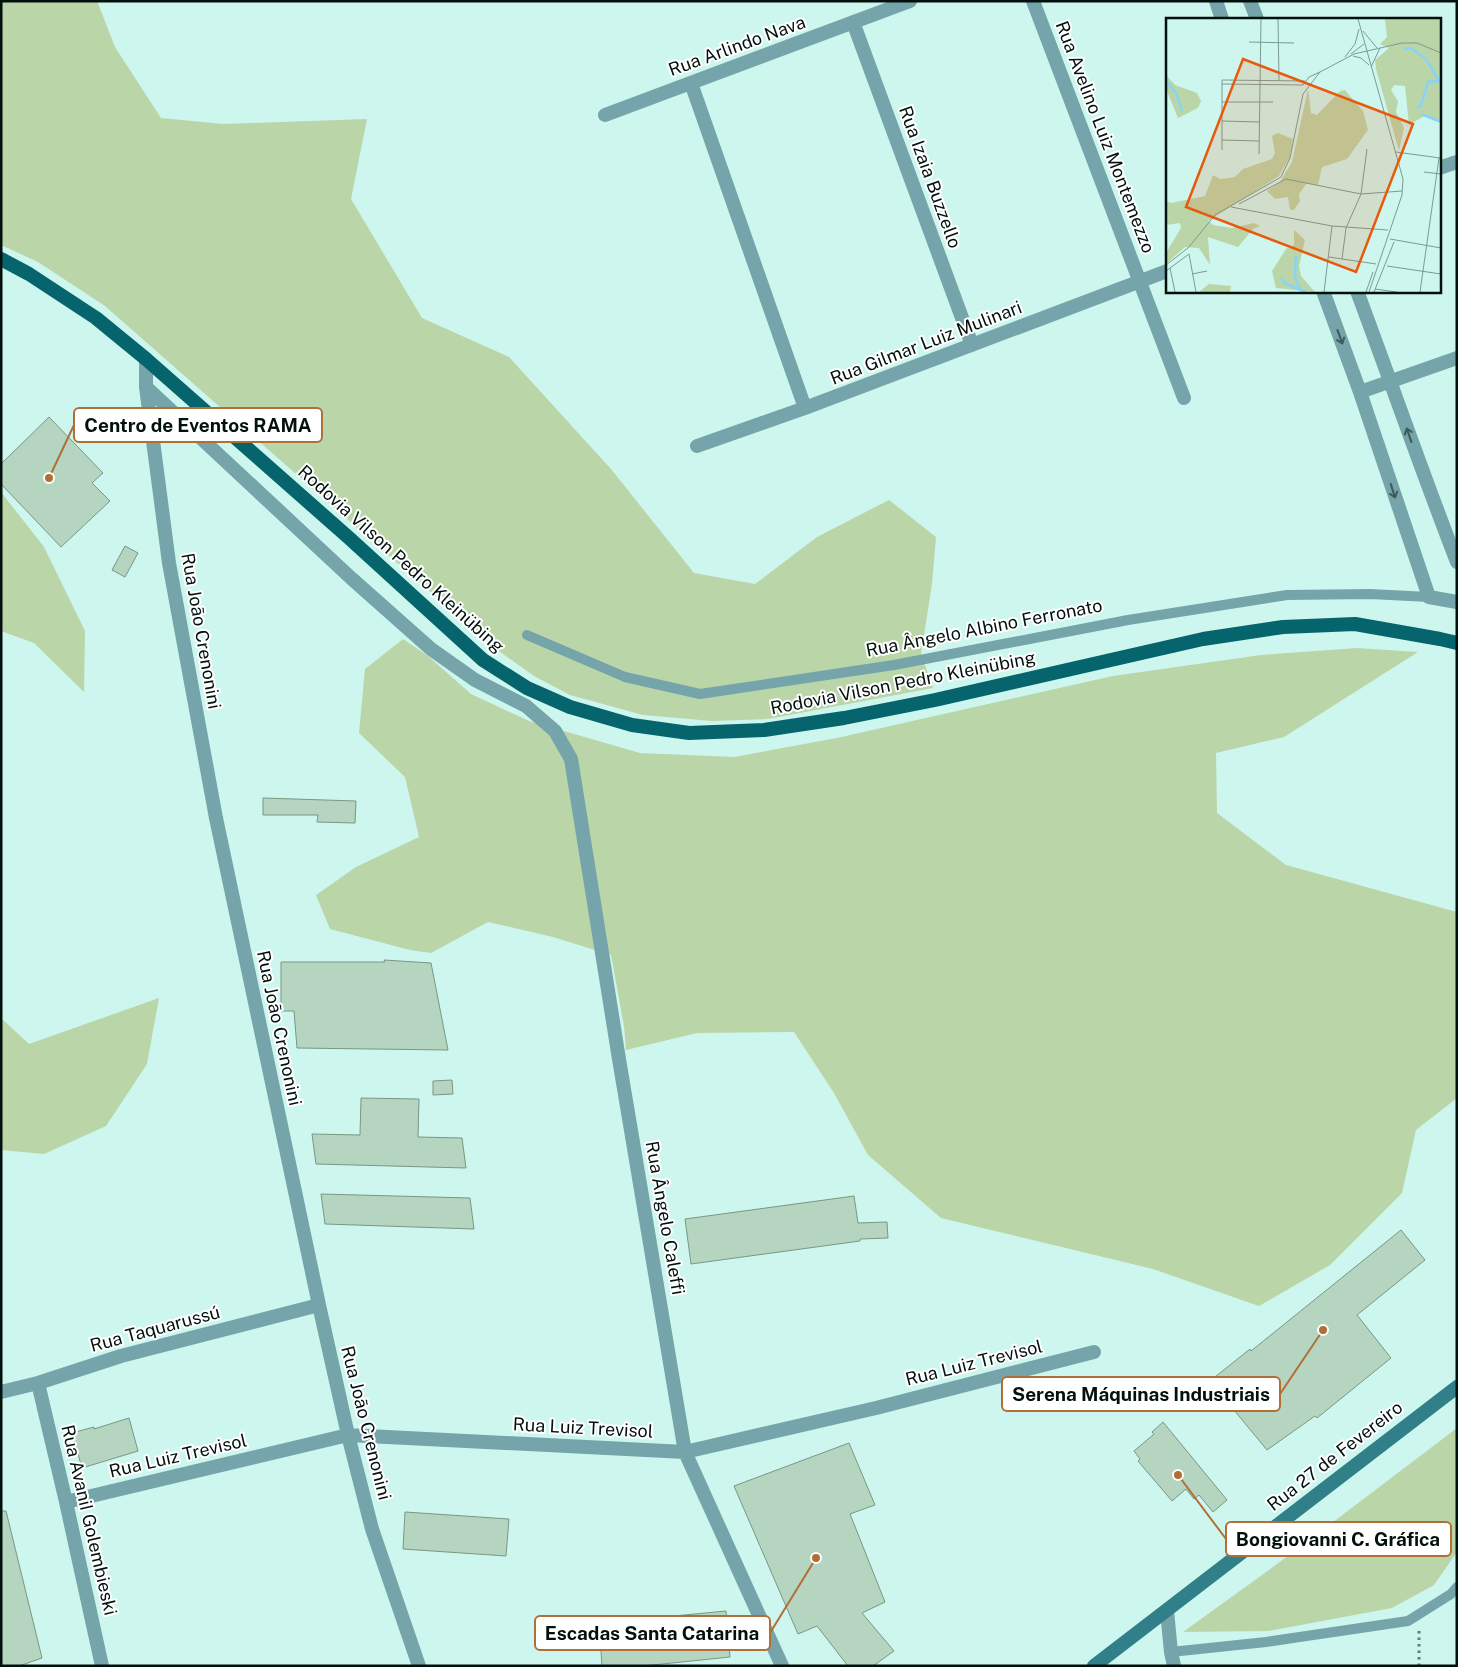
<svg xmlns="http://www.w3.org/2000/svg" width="1458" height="1667" font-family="'Public Sans',sans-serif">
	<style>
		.green { fill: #bad5a7 }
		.building { fill: #b5d5c0; stroke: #799784 }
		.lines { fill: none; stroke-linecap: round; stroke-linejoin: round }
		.path { stroke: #627d78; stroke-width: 3; stroke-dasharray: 2.5 4; stroke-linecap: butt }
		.service { stroke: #75a4aa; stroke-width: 10 }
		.minor { stroke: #75a4aa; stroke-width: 14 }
		.secondary { stroke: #318089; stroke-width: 14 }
		.primary { stroke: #06646d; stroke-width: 14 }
		.oneway { stroke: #3c5a5c }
		.labels { text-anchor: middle; stroke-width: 4; stroke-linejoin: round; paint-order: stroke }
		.street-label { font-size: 18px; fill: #03110e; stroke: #fff }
		.inset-river { fill: none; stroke: #88d4f8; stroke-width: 2.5 }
		.inset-road { fill: none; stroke: #7c9a94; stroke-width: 1 }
		.view { fill: #e8590c; fill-opacity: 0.15; stroke: #e8590c; stroke-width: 2.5 }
		.inset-edge { fill: none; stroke: #03110e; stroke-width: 2.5 }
		.leader { fill: none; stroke: #af6f37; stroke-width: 2 }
		.callout-dot { fill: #af6f37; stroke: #fff; stroke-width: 2 }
		.callout { fill: #fff; stroke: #af6f37; stroke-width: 2 }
		.callout-label { font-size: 19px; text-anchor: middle; font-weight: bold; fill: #03110e }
	</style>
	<rect width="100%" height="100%" fill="#cdf6ee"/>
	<path class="green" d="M1 1H97L115 47 161 118 223 124 367 119 351 199 422 318 509 357 611 469 694 573 755 584 817 537 889 500 936 537 932 584 921 654 933 688 768 719 712 721 643 715 570 695 534 676 493 647 105 306 38 262 1 245Z
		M1 492 44 547 85 631 84 692 34 643 1 631Z
		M403 639 428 656 471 694 529 721 640 753 734 757 837 738 1113 676 1261 655 1357 648 1418 652 1284 737 1216 753 1217 813 1286 865 1457 912V1098L1416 1130 1402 1193 1330 1265 1259 1306 1153 1269 941 1218 868 1155 834 1093 794 1032 697 1033 626 1050 624 1026 611 955 553 937 488 922 431 953 410 950 330 929 316 895 356 867 419 837 405 777 359 733 365 669Z
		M159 998 147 1064 106 1126 44 1154 1 1150V1018L29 1044Z
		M1457 1428V1552L1434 1585 1392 1608 1268 1631 1183 1632 1295 1551Z"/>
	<path class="building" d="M49 417 103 473 92 483 110 501 61 547 1 484V464Z
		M125 546 138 553 125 577 112 570Z
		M263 798 356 801 355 823 317 822 318 815H263Z
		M384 960 431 963 448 1050 297 1048 294 1011H281V962H385Z
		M452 1080 453 1094 433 1095V1081Z
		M361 1098 419 1099 418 1137 462 1138 466 1168 316 1164 312 1134 360 1135Z
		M321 1194 470 1198 474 1229 325 1224Z
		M854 1196 858 1223 887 1222 888 1238 860 1239V1241L691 1264 685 1219Z
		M1401 1230 1425 1260 1357 1315 1391 1358 1317 1418 1315 1416 1267 1450 1210 1381 1250 1349 1251 1351Z
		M129 1418 138 1451 82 1468 72 1433 94 1427V1429Z
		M1163 1422 1227 1500 1213 1512 1199 1495 1194 1499 1186 1489 1172 1501 1138 1461 1140 1459 1134 1451 1154 1434 1152 1432Z
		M849 1443 875 1505 850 1514 885 1602 862 1613 894 1651 873 1666H848L817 1626 798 1634 734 1486Z
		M1 1511H6L42 1658 19 1666H1Z
		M405 1512 509 1519 506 1556 403 1549Z
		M726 1611 730 1657 643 1666H602L600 1637 591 1638 590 1624Z"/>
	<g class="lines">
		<path class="path" d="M1419 1666V1629"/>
		<path class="service" d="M527 635 625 677 700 694 894 665 1128 620 1287 595 1370 594 1429 597
			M1171 1652 1266 1642 1408 1621 1451 1594 1457 1587"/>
		<path class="minor" d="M1033 1 1184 398
			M1216 1 1222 19
			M1250 1 1257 19
			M853 22 972 345
			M691 83 805 408
			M605 115 910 1
			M1439 168 1457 162
			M1323 291 1360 392 1429 597 1457 602
			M1357 291C1391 382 1422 472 1457 562
			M146 359V387L169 563 216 818 319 1305 348 1435 372 1529 419 1666
			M146 387 351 578 431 649 475 680 526 706 555 731 571 759 619 1059 685 1452 782 1666
			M1360 392 1457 358
			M697 446 805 408 1167 271
			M38 1383 66 1502 102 1666
			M1 1392 38 1383 121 1356 319 1305
			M66 1502 348 1435 685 1452 876 1408 1094 1352
			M1167 1611 1171 1652 1174 1666"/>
		<path class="secondary" d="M1094 1666 1457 1387"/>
		<path class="primary" d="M1 259 29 274 96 318 146 359 348 537 483 660 527 688 570 707 632 725 689 733 764 730 844 718 935 700 1203 639 1283 627 1355 624 1440 639 1457 643"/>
	</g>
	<defs><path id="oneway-shaft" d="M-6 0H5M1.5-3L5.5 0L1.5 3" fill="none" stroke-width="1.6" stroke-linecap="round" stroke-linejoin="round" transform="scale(1.25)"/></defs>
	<g class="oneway">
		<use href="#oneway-shaft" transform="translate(1340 337) rotate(70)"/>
		<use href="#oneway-shaft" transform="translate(1409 435) rotate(-109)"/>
		<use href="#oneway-shaft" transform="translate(1393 491) rotate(72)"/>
	</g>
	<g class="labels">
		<g class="street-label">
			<text transform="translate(737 46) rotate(-20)" y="6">Rua Arlindo Nava</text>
			<text transform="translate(1105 137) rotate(69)" y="6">Rua Avelino Luiz Montemezzo</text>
			<text transform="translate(930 177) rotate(70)" y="6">Rua Izaia Buzzello</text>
			<text transform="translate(926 343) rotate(-21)" y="6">Rua Gilmar Luiz Mulinari</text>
			<text transform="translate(401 559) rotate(42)" y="6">Rodovia Vilson Pedro Kleinübing</text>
			<text transform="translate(984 628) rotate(-11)" y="6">Rua Ângelo Albino Ferronato</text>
			<text transform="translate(201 631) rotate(80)" y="6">Rua João Crenonini</text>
			<text transform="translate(903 683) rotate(-11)" y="6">Rodovia Vilson Pedro Kleinübing</text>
			<text transform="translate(279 1028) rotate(78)" y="6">Rua João Crenonini</text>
			<text transform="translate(665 1218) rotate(80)" y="6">Rua Ângelo Caleffi</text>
			<text transform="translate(155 1329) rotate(-15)" y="6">Rua Taquarussú</text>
			<text transform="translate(974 1363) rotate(-14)" y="6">Rua Luiz Trevisol</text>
			<text transform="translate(366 1423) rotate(76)" y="6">Rua João Crenonini</text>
			<text transform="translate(583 1428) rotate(3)" y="6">Rua Luiz Trevisol</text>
			<text transform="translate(178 1456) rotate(-13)" y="6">Rua Luiz Trevisol</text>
			<text transform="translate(1335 1456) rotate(-38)" y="6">Rua 27 de Fevereiro</text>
			<text transform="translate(89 1520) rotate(77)" y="6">Rua AvaniI Golembieski</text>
		</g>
	</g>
	<g transform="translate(1166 18)">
		<rect width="275" height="275" fill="#cdf6ee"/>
		<path d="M219 1H275V104L258 98 243 107 239 68 228 67 225 72 232 83 230 94 238 110 233 133 210 51 209 42 223 30 214 26 221 19ZM0 57 9 67 31 75 35 83 32 90 12 100 0 71ZM142 71 145 95 151 97 174 73 179 72 197 93 202 112 181 141 156 149 152 167 141 165 133 176 134 183 128 192H124L122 179 109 181 101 173 114 164 126 144ZM112 115 127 121 124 139 113 158 42 203 47 207 66 210 88 205 94 208 87 211 72 229 42 219 44 247 33 230 19 229 0 246V235L15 210 14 205 0 207V183L5 185 39 178 47 157 54 161 69 159 77 151 106 141 109 135 106 118ZM128 212 139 222 133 248 135 258 149 274 110 270 106 253 120 231 128 227ZM43 266 65 268 64 274H33Z" fill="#bad5a7"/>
		<path class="inset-river" d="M237 31 245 30 260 41 275 66M1 64 10 75 16 93M251 90 255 88 262 64 272 63M255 96 275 104M130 238 129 259 134 271M115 260 120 266 140 274"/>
		<path class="inset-road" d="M112 1 113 63M192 1 237 161 236 177 203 274M197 13 211 30M83 24 128 25M185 36 198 26M187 38 195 40 203 47M179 39 189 26 193 11M205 49 214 30M56 66 137 67 143 59 154 54M56 84H107M56 103 94 104M56 122 93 123M56 132V62L139 63M230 134 274 140M93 136 95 1M258 154 275 156M73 186 120 161 195 176 236 173M65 189 166 208 222 212M224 221 275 230M163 239 210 246M176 241 180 210 195 176 201 131M0 247 22 230 49 197 115 159 124 140 137 76 154 54 188 36 236 25H251L275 35M221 248 275 256M4 250 9 274M0 253 23 236 30 274M26 256 41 253M209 271 231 274M158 274 166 208M200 274 207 254M208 274 228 224M254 274 273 140"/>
		<path class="view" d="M77 41 247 106 190 254 20 189Z"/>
		<rect width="275" height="275" class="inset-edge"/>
	</g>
	<path class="leader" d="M49 478L74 425M1323 1330L1280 1394M1178 1475L1226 1539M816 1558L770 1633"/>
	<g class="callout-dot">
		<circle cx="49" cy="478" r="5"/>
		<circle cx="1323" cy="1330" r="5"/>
		<circle cx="1178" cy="1475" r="5"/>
		<circle cx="816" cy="1558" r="5"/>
	</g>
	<g class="callout">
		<rect x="74" y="408" width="248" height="34" rx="5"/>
		<rect x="1002" y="1377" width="278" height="34" rx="5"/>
		<rect x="1226" y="1522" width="225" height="34" rx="5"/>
		<rect x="535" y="1616" width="235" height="34" rx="5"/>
	</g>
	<g class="callout-label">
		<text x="198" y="432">Centro de Eventos RAMA</text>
		<text x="1141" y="1401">Serena Máquinas Industriais</text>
		<text x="1338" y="1546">Bongiovanni C. Gráfica</text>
		<text x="652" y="1640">Escadas Santa Catarina</text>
	</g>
	<rect width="1458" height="1667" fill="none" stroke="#03110e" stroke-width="5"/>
</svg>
